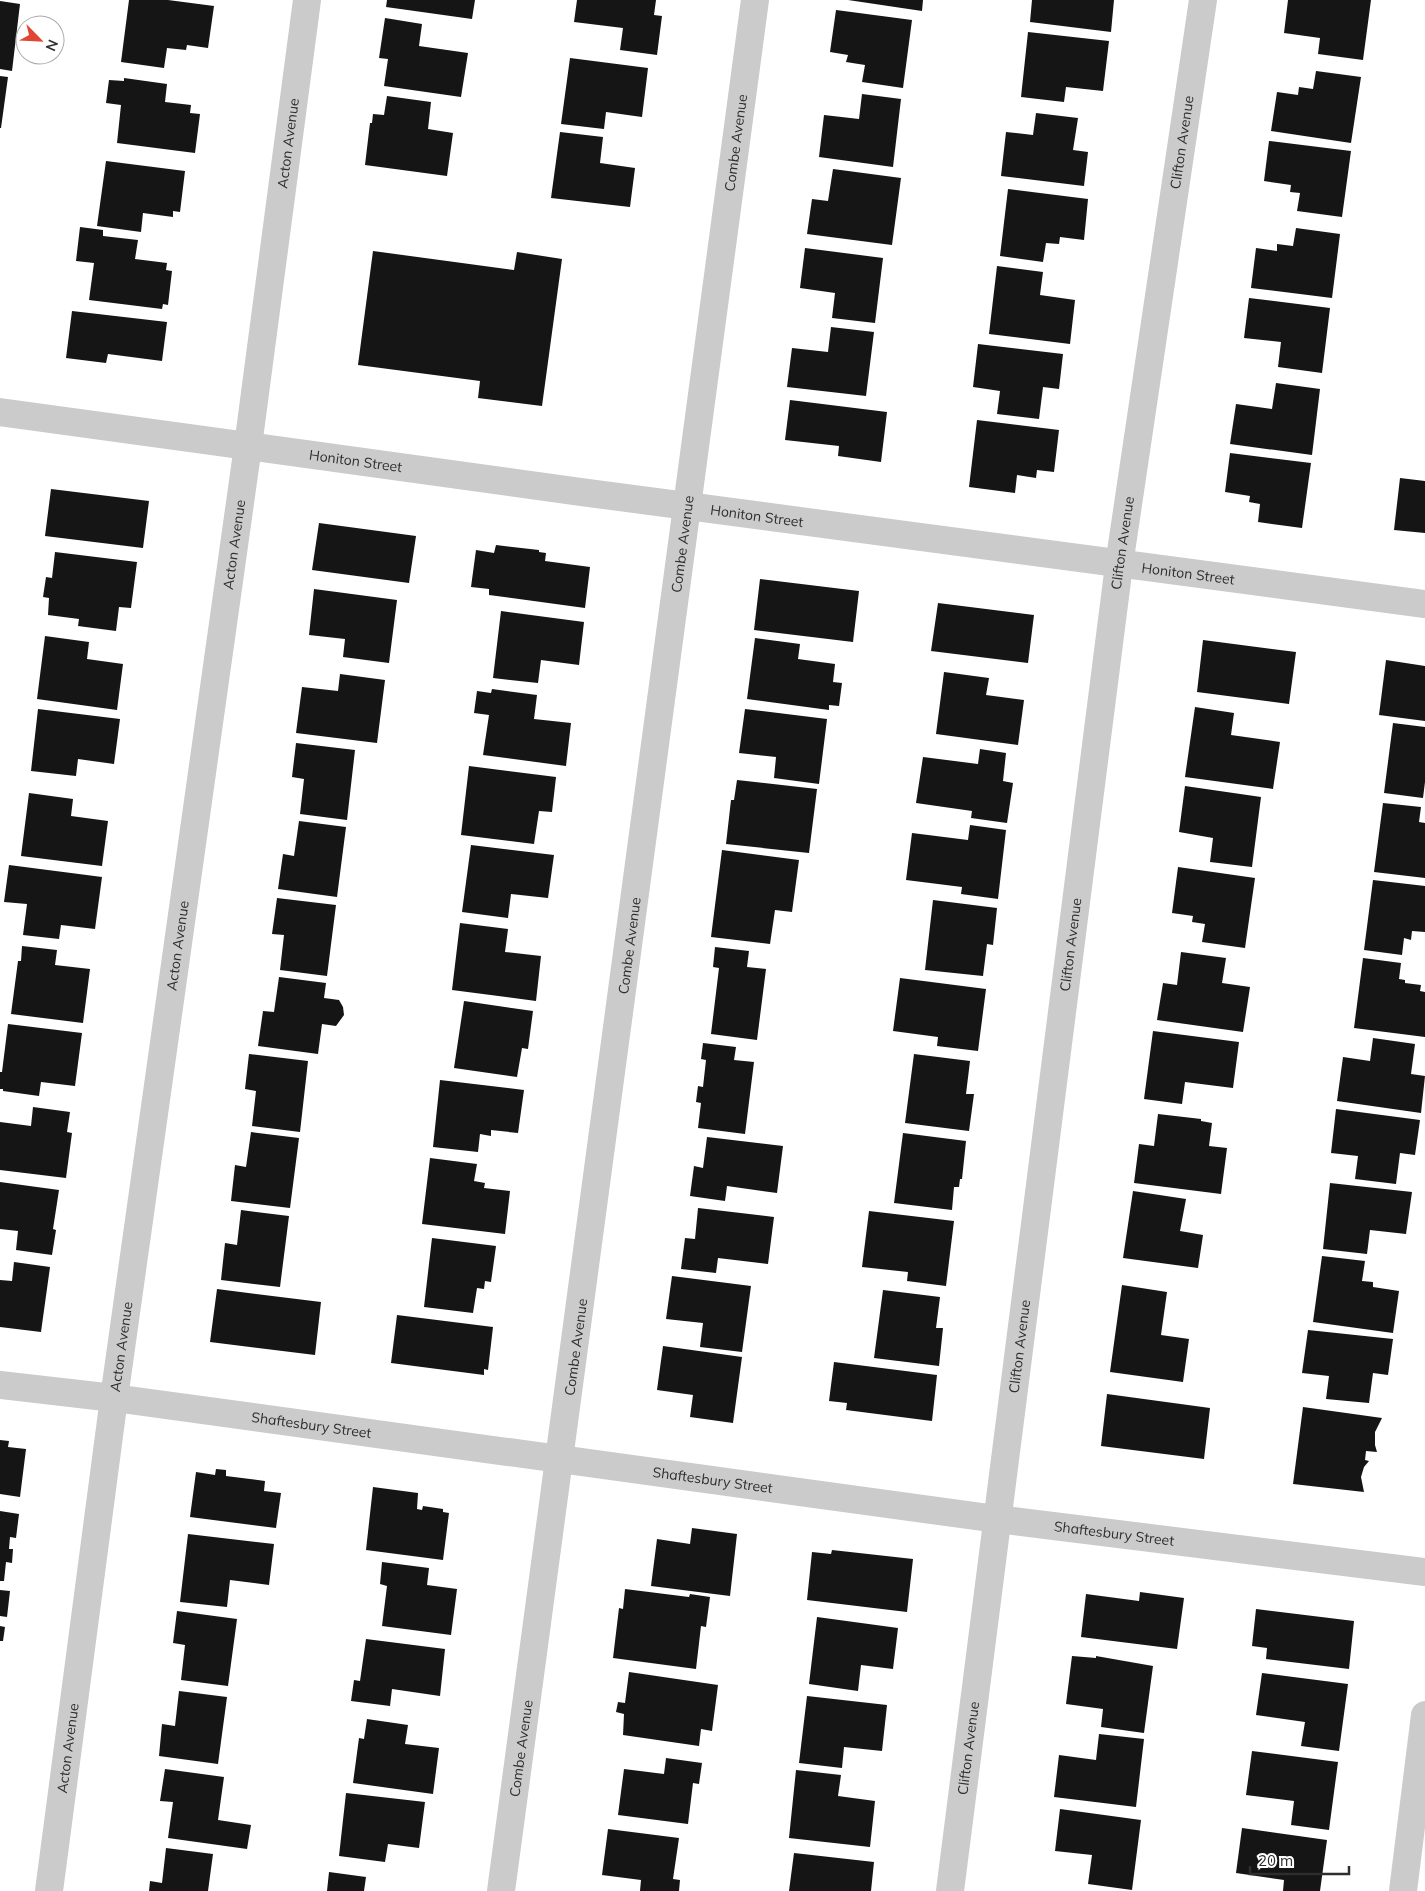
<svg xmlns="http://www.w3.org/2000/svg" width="1425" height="1891" font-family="Mulish,sans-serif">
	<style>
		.building { fill: #151515 }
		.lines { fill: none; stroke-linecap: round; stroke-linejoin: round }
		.minor { stroke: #cbcbcb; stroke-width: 28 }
		.labels { text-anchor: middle; stroke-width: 5; stroke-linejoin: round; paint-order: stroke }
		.street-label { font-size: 14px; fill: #2e2e2e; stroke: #fff }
	</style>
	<rect width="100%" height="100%" fill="#fff"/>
	<path class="building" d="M129 0H168L214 6 208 48 187 45 186 50 167 48 164 68 121 62Z
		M387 0H475L472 19 386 7Z
		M577 0H656L654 15 662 16 657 55 620 50 623 28 574 22Z
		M848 0H923L922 11Z
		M1032 0H1114L1111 32 1030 22Z
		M1288 0H1371L1363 60 1318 54 1320 38 1284 33Z
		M0 1 20 4 12 71 0 69Z
		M836 10 912 20 903 88 862 82 865 65 846 62 848 55 830 52Z
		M385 18 422 24 419 46 468 53 461 97 384 86 388 59 379 58Z
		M1028 32 1109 41 1103 91 1066 87 1064 102 1021 97Z
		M570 58 648 68 642 117 606 112 604 129 561 124Z
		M1316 71 1361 77 1351 143 1271 131 1277 92 1298 95 1299 87 1313 89Z
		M0 76 8 77 1 128H0Z
		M124 78 167 84 165 102 191 105 190 113 200 114 195 153 117 143 121 105 106 103 109 80 124 81Z
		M862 94 901 99 893 167 819 157 824 115 859 119Z
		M387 96 431 102 428 129 453 133 447 176 365 165 370 123H372L373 114 384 115Z
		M1036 113 1078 118 1073 150 1088 152 1084 186 1001 176 1006 132 1033 135Z
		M560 132 603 137 600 163 635 168 630 207 551 198Z
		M1269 141 1351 151 1342 217 1297 211 1300 193 1290 192 1291 185 1264 181Z
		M106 161 185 171 180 212 173 211V217L143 213 141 232 97 226Z
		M833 169 901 178 892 245 807 234 812 199 828 201Z
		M1008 189 1088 199 1084 240 1060 237 1059 244 1046 243 1043 262 1000 256Z
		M80 227 103 230V236L138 240 135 259 167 263 166 270 172 271 168 305 163 304 162 309 89 300 94 263 76 261Z
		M1296 228 1340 234 1332 298 1251 288 1256 248 1277 251V244L1293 246Z
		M805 248 883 258 875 323 832 318 835 293 800 288Z
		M373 251 514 270 517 252 562 259 542 406 478 398 480 381 358 365Z
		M997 266 1043 272 1040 295 1075 300 1070 344 989 334Z
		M1249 298 1330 308 1322 373 1278 367 1281 342 1244 338Z
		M72 311 167 322 162 361 108 354 106 363 66 358Z
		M831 327 874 332 866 396 787 387 792 348 828 352Z
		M978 344 1063 354 1059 389 1043 387 1039 419 997 414 1000 391 973 387Z
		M1276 383 1320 389 1312 455 1230 444 1236 404 1272 409Z
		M790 400 887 412 881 462 838 456 839 446 785 440Z
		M977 420 1059 430 1054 472 1037 470 1036 478 1017 475 1015 493 969 487Z
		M1230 453 1311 463 1302 528 1258 522 1260 504 1249 502 1250 496 1225 492Z
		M1400 478 1425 481V533L1394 530Z
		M51 489 149 501 143 548 45 536Z
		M319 523 416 536 409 583 312 570Z
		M496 545 539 550V552L546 553 545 561 590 567 585 608 489 595V589L471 587 476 550 494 553Z
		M55 552 137 562 131 608 119 607 116 631 78 626 79 619 48 615 49 598 43 597 46 577 52 578Z
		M760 579 859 591 853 642 754 630Z
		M314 589 397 600 389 663 343 657 345 639 309 635Z
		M938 603 1034 615 1028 663 931 651Z
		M501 611 584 622 579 665 541 660 538 683 493 678Z
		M45 636 89 642 87 659 123 664 117 710 37 699Z
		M755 638 800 644 798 659 835 664 833 682 842 683 839 706 829 705V710L747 699Z
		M1203 640 1296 652 1289 704 1197 692Z
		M1386 660 1425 666V721L1379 715Z
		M944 672 989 678 986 695 1024 700 1018 745 936 734Z
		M340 674 385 680 377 743 296 733 302 687 338 691Z
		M492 689 537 695 534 719 571 723 566 766 483 755 489 715 474 713 477 691 491 693Z
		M1195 707 1234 713 1231 735 1280 742 1273 789 1185 777Z
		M38 709 120 719 114 764 78 759 76 776 31 771Z
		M745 709 827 719 819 784 774 778 776 757 739 753Z
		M1393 723 1425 727V782L1423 798 1384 793Z
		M296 743 355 750 347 820 300 814 304 779 292 777Z
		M980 749 1006 753 1003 781 1013 783 1007 823 971 818 972 811 916 803 923 757 978 764Z
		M469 766 556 777 552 812 539 811 534 844 461 835Z
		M737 780 817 789 809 853 726 844 731 800H734Z
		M1185 786 1261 797 1252 867 1210 862 1213 838 1179 832Z
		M29 793 73 799 71 816 108 821 102 866 21 856Z
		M1383 803 1421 807 1419 822 1425 823V878L1374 872Z
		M299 821 346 827 337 897 278 889 283 854 294 856Z
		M970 825 1006 830 998 899 961 894 962 887 906 880 912 833 968 840Z
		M471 845 554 855 548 898 511 894 508 918 462 912Z
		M722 850 799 860 792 912 775 910 770 944 711 937Z
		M9 865 102 877 95 929 61 925 59 939 23 935 27 904 4 902Z
		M1178 867 1255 878 1245 948 1202 942 1205 924 1192 922 1193 916 1172 913Z
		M1373 880 1425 886V932L1412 931 1411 940 1404 938 1402 955 1364 950Z
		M277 898 336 905 327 976 280 970 284 935 272 934Z
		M933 900 997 908 993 945 987 944 983 976 925 970Z
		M460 923 508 929 505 952 541 956 536 1001 452 990Z
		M22 946 57 950 55 965 90 969 83 1023 11 1014 18 961H21Z
		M715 947 749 951 747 967 766 969 757 1040 711 1034 719 968 713 967Z
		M1181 952 1226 958 1222 983 1250 987 1243 1032 1157 1020 1163 983 1177 985Z
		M1363 958 1401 963 1399 979 1405 980V983L1421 985 1420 991 1425 992V1037L1354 1028Z
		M279 977 326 983 324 998 339 1000 343 1007 344 1015 336 1026 322 1024 318 1054 258 1046 263 1011 274 1012Z
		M900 978 986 989 978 1051 937 1046 938 1037 893 1031Z
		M464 1001 533 1011 528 1049 522 1048 517 1077 454 1068Z
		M8 1024 82 1033 75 1086 41 1082 39 1096 3 1091V1089H0V1072H2Z
		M1153 1031 1239 1042 1233 1088 1185 1082 1182 1104 1144 1099Z
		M1373 1038 1415 1044 1411 1074 1425 1076 1421 1113 1337 1101 1343 1057 1370 1061Z
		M703 1043 736 1047 734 1060 754 1062 745 1134 698 1128 701 1103 696 1102 698 1086 703 1087 706 1060 701 1059Z
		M249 1054 308 1061 300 1132 252 1126 256 1091 245 1089Z
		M914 1054 970 1061 966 1094H974L969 1131 905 1123Z
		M440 1080 524 1090 518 1133 491 1130V1136L480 1134 478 1152 433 1147Z
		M33 1107 70 1112 67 1132 72 1133 66 1178 0 1170V1122L31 1126Z
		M1336 1109 1420 1120 1415 1155 1400 1153 1396 1184 1355 1179 1358 1156 1331 1153Z
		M1158 1114 1201 1119V1121L1212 1123 1209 1146 1227 1148 1221 1194 1134 1183 1139 1144 1154 1146Z
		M251 1132 299 1138 290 1208 231 1201 235 1165 246 1167Z
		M903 1133 966 1141 962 1179H960L959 1187H954L952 1210 894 1203Z
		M707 1137 783 1146 777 1193 727 1186 725 1201 690 1196 694 1166 703 1168Z
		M430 1158 477 1164 474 1181 485 1183 484 1188 510 1191 505 1234 422 1224Z
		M0 1182 59 1190 53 1229 56 1230 52 1255 16 1250 18 1231 0 1229Z
		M1330 1183 1412 1192 1406 1234 1370 1230 1367 1254 1323 1249Z
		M1133 1191 1186 1199 1180 1231 1203 1235 1198 1268 1123 1258Z
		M698 1208 774 1217 768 1264 718 1258 716 1273 681 1269 685 1238 695 1239Z
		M241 1210 289 1216 280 1287 221 1280 225 1243 237 1245Z
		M869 1211 954 1221 946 1286 907 1281 908 1272 862 1267Z
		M432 1238 496 1246 491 1282 485 1281 484 1289 477 1288 473 1313 424 1307Z
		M1322 1256 1365 1261 1362 1281 1373 1282V1287L1399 1291 1393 1333 1313 1322Z
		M14 1262 50 1267 41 1332 0 1327V1280L12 1281Z
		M672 1276 751 1286 742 1352 700 1347 703 1323 666 1319Z
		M1122 1285 1167 1292 1161 1335 1189 1339 1183 1382 1110 1372Z
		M217 1289 321 1302 315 1355 210 1342Z
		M883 1290 940 1297 936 1328H943L939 1366 874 1358Z
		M397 1315 493 1327 488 1370 484 1369V1375L391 1363Z
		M1308 1330 1393 1339 1388 1375 1373 1373 1369 1403 1326 1399 1329 1376 1302 1373Z
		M663 1346 742 1357 733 1423 690 1417 693 1395 657 1390Z
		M834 1362 937 1375 932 1421 846 1410 847 1403 829 1401Z
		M1107 1394 1210 1408 1204 1459 1101 1446Z
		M1303 1407 1382 1418 1375 1432V1445L1377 1452 1366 1451 1365 1460 1369 1461 1364 1467 1361 1477 1364 1492 1293 1484Z
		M0 1440 9 1441 8 1447 26 1449 20 1497 0 1494Z
		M216 1469 226 1470V1476L265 1481 264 1491 281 1493 276 1528 190 1517 196 1472 215 1475Z
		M373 1487 418 1493 417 1509 422 1510 423 1506 443 1509V1512L449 1513 443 1560 366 1550Z
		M0 1511 19 1514 16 1538 10 1537 9 1549H13L12 1563 6 1562 4 1581H0Z
		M692 1528 737 1534 730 1596 651 1586 657 1539 690 1544Z
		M188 1534 274 1544 269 1585 230 1580 227 1607 180 1602Z
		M832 1550 913 1559 907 1612 807 1600 812 1552 831 1554Z
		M382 1562 429 1568 427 1585 457 1589 451 1635 382 1626 387 1586 380 1584Z
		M625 1589 689 1597 690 1594 710 1597 706 1627 701 1626 696 1669 613 1658 619 1608 623 1609Z
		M0 1590 10 1591 7 1617 0 1616Z
		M1140 1592 1184 1598 1177 1649 1081 1637 1086 1594 1139 1601Z
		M1256 1609 1354 1621 1349 1669 1266 1659 1267 1648 1252 1646Z
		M177 1611 237 1619 228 1686 181 1680 185 1645 173 1643Z
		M817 1617 898 1628 893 1669 861 1665 858 1691 809 1684Z
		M0 1626 5 1627 3 1641H0Z
		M366 1639 445 1649 440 1696 392 1689 390 1706 351 1701 354 1680 360 1681Z
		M1072 1656 1096 1658V1656L1153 1666 1144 1733 1101 1727 1103 1709 1066 1704Z
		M629 1672 718 1685 712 1731 701 1729 699 1746 623 1735 624 1714 616 1712 618 1702 625 1703Z
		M1262 1673 1348 1684 1339 1751 1301 1746 1305 1722 1256 1715Z
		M179 1691 227 1697 218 1764 159 1756 162 1724 175 1726Z
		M807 1696 887 1705 882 1751 844 1747 842 1768 799 1763Z
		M367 1719 408 1725 405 1744 439 1748 433 1794 353 1783 359 1738 364 1739Z
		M1099 1734 1144 1739 1136 1807 1054 1797 1059 1755 1096 1760Z
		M1252 1751 1338 1762 1329 1830 1291 1825 1294 1801 1246 1795Z
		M666 1758 702 1763 699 1784 693 1783 688 1824 618 1815 624 1769 664 1774Z
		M165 1769 224 1777 218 1820 251 1825 247 1849 168 1838 173 1802 160 1801Z
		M796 1770 841 1775 838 1796 875 1801 870 1847 789 1838Z
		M346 1793 425 1802 419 1848 388 1844 385 1862 339 1856Z
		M1060 1809 1141 1820 1132 1890 1088 1884 1092 1855 1055 1851Z
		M1242 1828 1327 1840 1320 1891H1283L1284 1880 1236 1873Z
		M608 1829 679 1838 673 1879 680 1880 679 1891H640L641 1880 602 1875Z
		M166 1848 213 1854 208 1891H149L150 1881 162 1883Z
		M794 1853 874 1862 871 1891H789Z
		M329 1872 366 1877 364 1891H327Z"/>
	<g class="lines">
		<g class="minor">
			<path id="s1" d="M0 412C475 477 949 544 1425 604"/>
			<path id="s2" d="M0 1385 114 1398 997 1519 1425 1572"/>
			<path id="s3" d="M49 1891 114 1398 248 446 307 0"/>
			<path id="s4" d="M501 1891C590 1261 670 630 755 0"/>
			<path id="s5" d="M950 1891 1119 565 1203 0"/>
			<path d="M1403 1891 1425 1715"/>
		</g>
	</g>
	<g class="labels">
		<g class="street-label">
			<text dy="5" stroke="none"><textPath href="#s5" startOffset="1764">Clifton Avenue</textPath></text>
			<text dy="5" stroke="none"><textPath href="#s3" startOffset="1764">Acton Avenue</textPath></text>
			<text dy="5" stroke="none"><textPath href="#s4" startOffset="1764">Combe Avenue</textPath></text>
			<text dy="5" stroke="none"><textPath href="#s1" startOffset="359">Honiton Street</textPath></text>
			<text dy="5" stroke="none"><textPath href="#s1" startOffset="764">Honiton Street</textPath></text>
			<text dy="5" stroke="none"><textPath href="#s5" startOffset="1359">Clifton Avenue</textPath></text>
			<text dy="5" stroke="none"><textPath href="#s3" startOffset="1359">Acton Avenue</textPath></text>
			<text dy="5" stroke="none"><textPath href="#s4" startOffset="1359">Combe Avenue</textPath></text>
			<text dy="5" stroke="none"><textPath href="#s1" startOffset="1199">Honiton Street</textPath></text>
			<text dy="5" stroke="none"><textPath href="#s3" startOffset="954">Acton Avenue</textPath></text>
			<text dy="5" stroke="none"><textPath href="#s5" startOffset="954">Clifton Avenue</textPath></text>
			<text dy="5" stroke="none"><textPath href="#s4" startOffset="954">Combe Avenue</textPath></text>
			<text dy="5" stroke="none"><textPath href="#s3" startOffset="549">Acton Avenue</textPath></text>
			<text dy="5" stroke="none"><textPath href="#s5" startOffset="549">Clifton Avenue</textPath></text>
			<text dy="5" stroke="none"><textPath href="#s4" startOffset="549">Combe Avenue</textPath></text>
			<text dy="5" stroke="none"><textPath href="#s2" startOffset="314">Shaftesbury Street</textPath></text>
			<text dy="5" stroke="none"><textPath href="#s2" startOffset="719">Shaftesbury Street</textPath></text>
			<text dy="5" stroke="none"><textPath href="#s2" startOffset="1124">Shaftesbury Street</textPath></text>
			<text dy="5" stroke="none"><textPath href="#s3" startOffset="144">Acton Avenue</textPath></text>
			<text dy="5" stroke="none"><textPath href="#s4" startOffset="144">Combe Avenue</textPath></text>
			<text dy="5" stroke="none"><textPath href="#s5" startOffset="144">Clifton Avenue</textPath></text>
		</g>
	</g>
	<g transform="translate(40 40) rotate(114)"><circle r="24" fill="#ffffff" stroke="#ababab"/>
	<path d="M0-4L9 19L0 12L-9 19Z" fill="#e14534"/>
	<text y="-8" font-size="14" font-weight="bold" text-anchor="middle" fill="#2e2e2e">N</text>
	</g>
	<path d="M1250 1866v8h99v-8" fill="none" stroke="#2e2e2e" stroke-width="2.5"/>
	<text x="1258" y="1866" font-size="15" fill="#2e2e2e" stroke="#ffffff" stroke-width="4" paint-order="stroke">20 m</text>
</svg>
